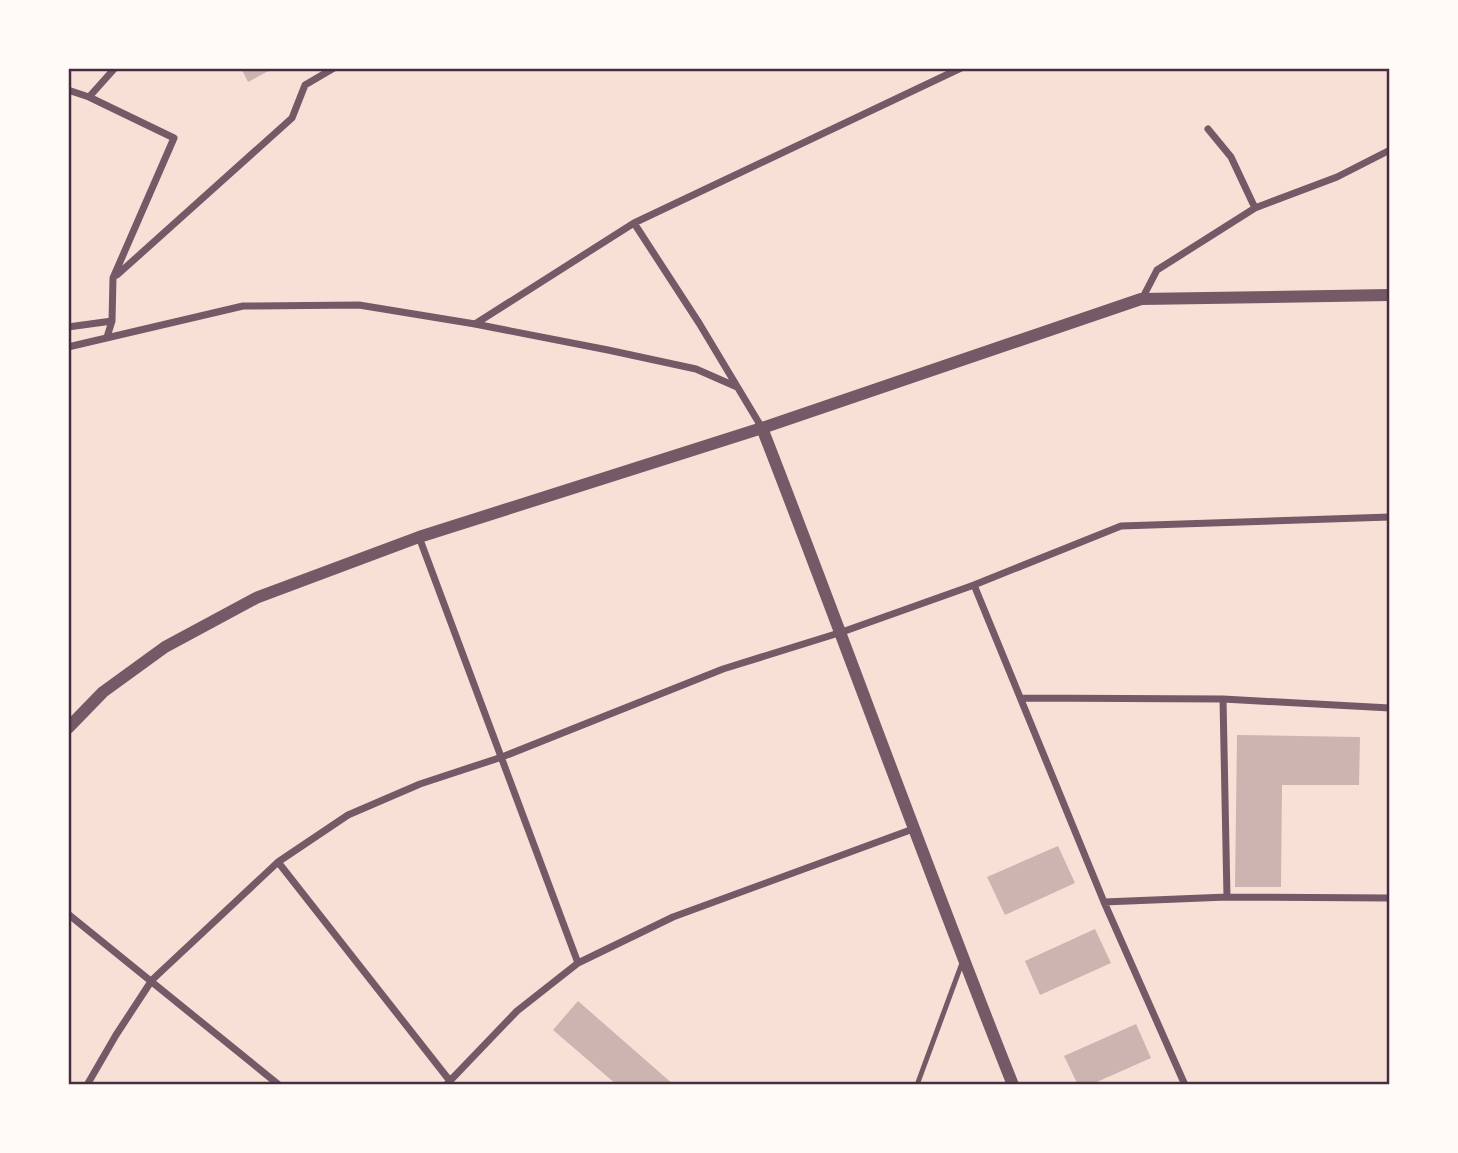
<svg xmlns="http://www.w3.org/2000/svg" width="1458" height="1153" font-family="'Alegreya Sans',sans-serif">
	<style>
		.building { fill: #ccb4b1 }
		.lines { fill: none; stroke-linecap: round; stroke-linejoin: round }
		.service { stroke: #755966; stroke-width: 5 }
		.minor { stroke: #755966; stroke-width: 7 }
		.tertiary { stroke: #755966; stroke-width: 12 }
		.neatline { fill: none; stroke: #4a2c40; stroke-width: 2.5 }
	</style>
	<rect width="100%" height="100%" fill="#f7e1d7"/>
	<path class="building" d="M241 68H274L248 82Z
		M1237 735 1360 737 1359 785H1282L1281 887H1235Z
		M1058 846 1075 883 1005 915 987 877Z
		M1095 929 1111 963 1040 995 1025 961Z
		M578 1001 674 1085H617L553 1030Z
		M1136 1024 1151 1058 1090 1085H1078L1064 1056Z"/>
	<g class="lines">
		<path class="service" d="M917 1085 962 963"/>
		<path class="minor" d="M68 90 89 97 174 138 113 278 112 321 107 337
			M89 97 115 68
			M1208 129 1231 157 1255 208
			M634 223 699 323 762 428
			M117 275 292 118 305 85 334 68
			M1142 299 1157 270 1255 208 1337 177 1390 150
			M475 324 634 223 961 68
			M68 327 112 321
			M68 347 243 306 359 305 475 324 608 350 696 369 737 387
			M419 537 578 963
			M974 585 1104 902 1185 1085
			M1022 698 1223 699 1390 708
			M1223 699 1227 897
			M278 862 450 1081
			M1104 902 1227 897 1390 898
			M68 914 279 1085
			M87 1085 116 1035 152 980 278 862 348 815 420 784 502 757 723 669 842 632 974 585 1121 526 1390 517
			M446 1085 517 1011 578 963 673 917 913 829"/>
		<path class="tertiary" d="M762 428C847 646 926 867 1013 1085
			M68 728 103 692 165 647 256 598 419 537 762 428 1141 299 1390 295"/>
	</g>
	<rect width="1458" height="1153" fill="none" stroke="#fffaf5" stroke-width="140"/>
	<rect x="70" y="70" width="1318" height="1013" class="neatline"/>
</svg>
